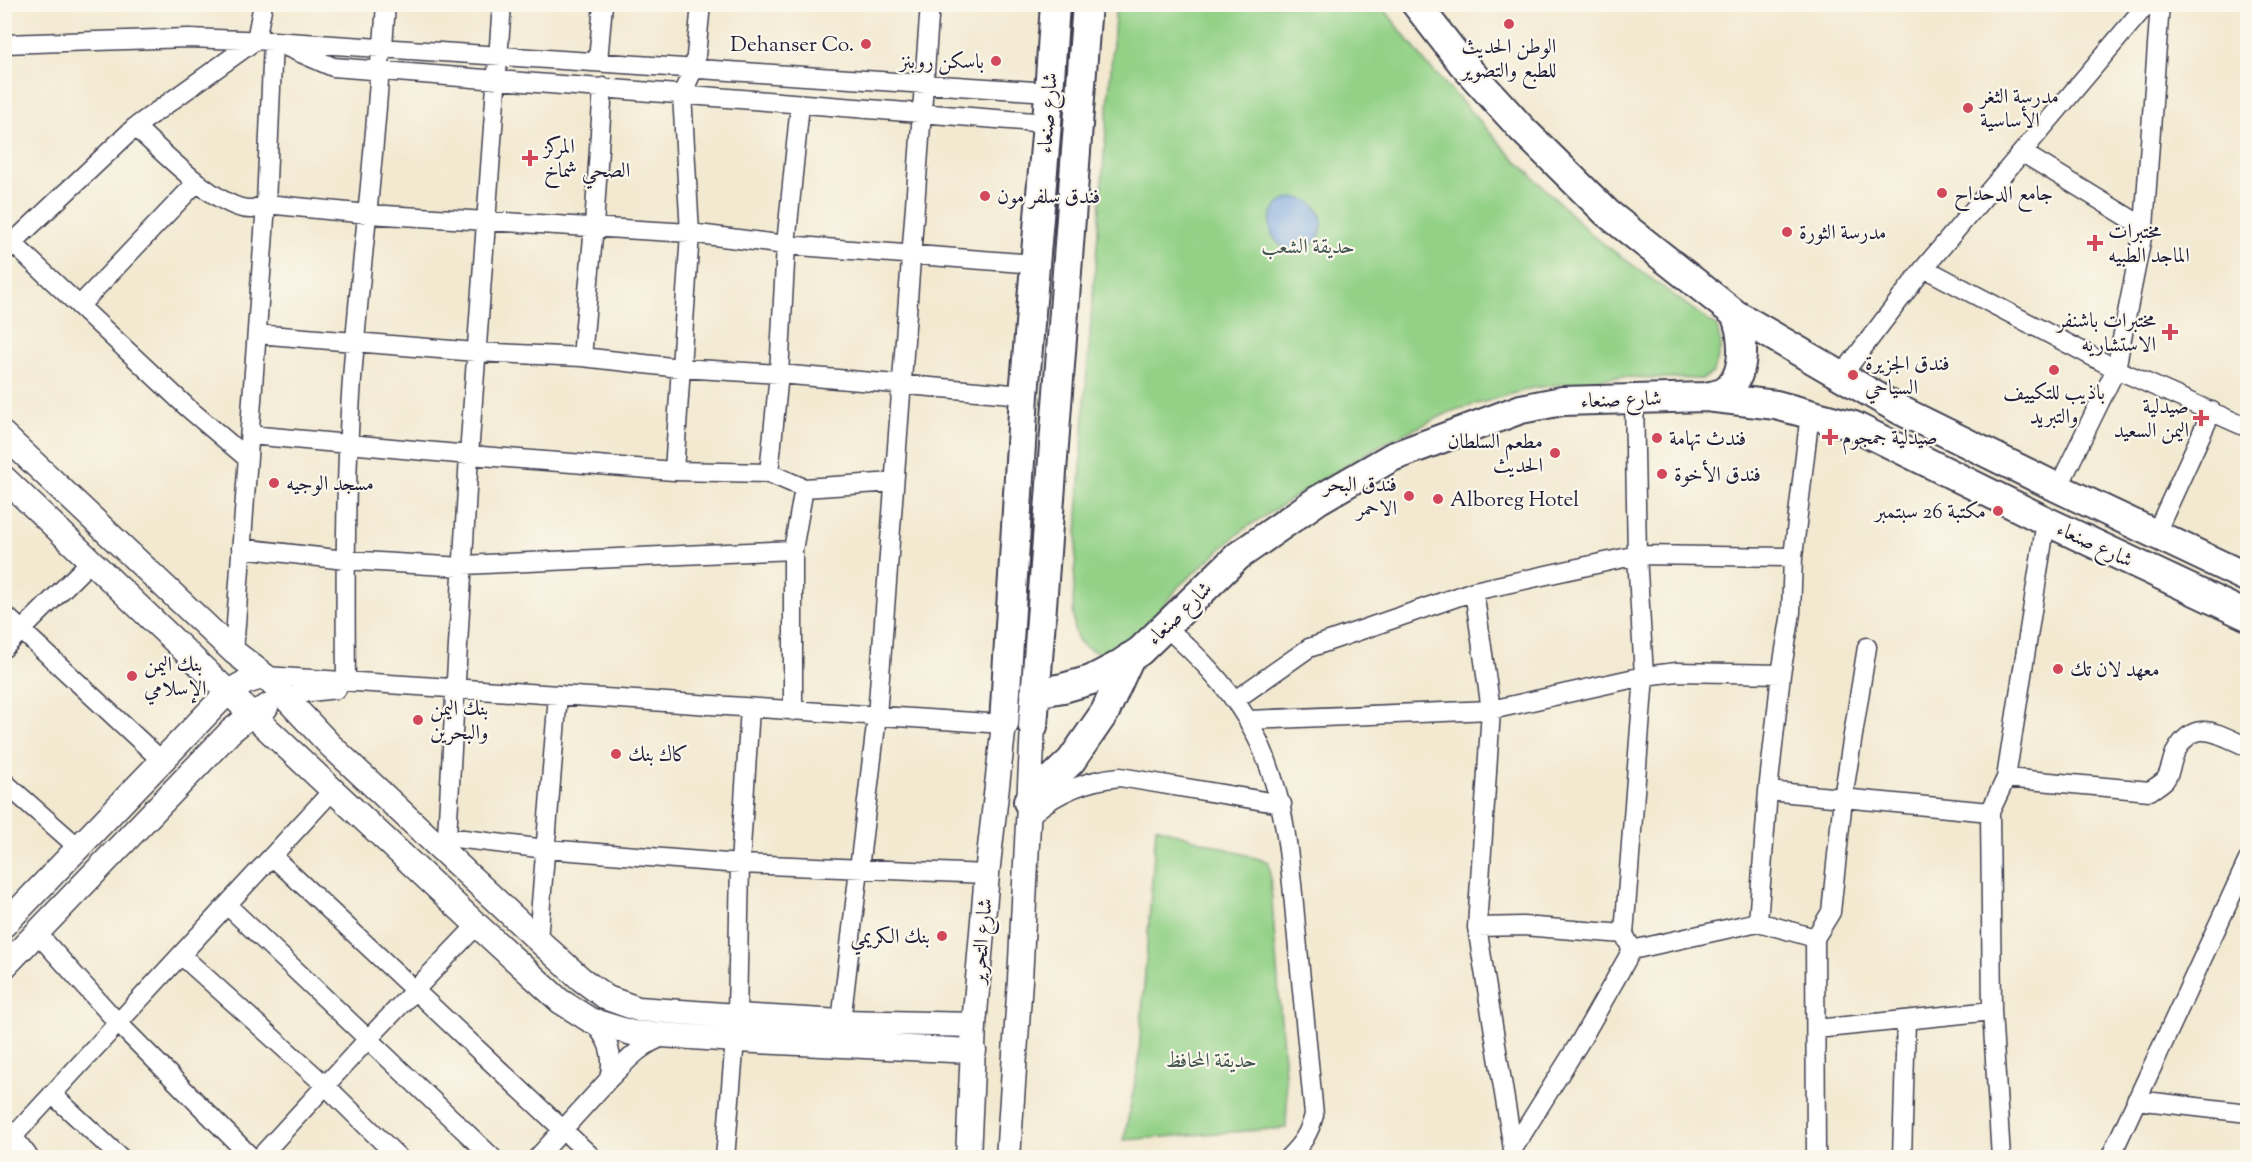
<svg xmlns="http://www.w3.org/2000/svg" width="2252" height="1162" font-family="'Sorts Mill Goudy',Amiri,serif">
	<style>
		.green { fill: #93d187; stroke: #5a7a61; stroke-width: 1.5 }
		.water { fill: #71a2db; stroke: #4a628b; stroke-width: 1.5 }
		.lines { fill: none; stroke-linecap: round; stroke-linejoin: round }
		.minor-casing { stroke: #414051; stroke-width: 21 }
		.secondary-casing { stroke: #414051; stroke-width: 27 }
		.primary-casing { stroke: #414051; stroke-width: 30 }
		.trunk-casing { stroke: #414051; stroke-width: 32 }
		.minor { stroke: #fff; stroke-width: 18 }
		.secondary { stroke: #fff; stroke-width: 24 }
		.primary { stroke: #fff; stroke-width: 27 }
		.trunk { stroke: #fff; stroke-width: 28 }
		.poi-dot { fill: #d1495b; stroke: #fbf7ec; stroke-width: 2 }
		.labels { text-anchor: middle; stroke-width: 4.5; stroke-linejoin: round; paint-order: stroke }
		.poi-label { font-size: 21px; fill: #22223b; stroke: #fbf7ec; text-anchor: start }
		.street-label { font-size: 21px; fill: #22223b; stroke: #fbf7ec }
		.park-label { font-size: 21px; fill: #445752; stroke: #fbf7ec }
	</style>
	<rect width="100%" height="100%" fill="#fbf7ec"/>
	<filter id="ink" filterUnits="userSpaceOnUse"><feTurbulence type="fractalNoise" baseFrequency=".0167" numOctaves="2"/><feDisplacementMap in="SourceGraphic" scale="12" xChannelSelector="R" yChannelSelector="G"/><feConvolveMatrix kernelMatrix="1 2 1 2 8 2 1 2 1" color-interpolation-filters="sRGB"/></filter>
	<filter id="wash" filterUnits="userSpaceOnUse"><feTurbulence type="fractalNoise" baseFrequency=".008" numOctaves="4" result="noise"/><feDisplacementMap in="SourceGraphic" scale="24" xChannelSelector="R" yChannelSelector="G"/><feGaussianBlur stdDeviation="1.35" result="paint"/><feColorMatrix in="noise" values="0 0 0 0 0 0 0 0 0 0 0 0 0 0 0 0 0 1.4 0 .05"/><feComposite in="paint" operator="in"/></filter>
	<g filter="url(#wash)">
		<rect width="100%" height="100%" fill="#f2e9d0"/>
		<path class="green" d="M1116 5H1381L1425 62 1508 152 1593 236 1717 327 1721 346 1714 372 1703 379 1616 377 1533 388 1452 411 1379 446 1318 482 1244 529 1179 586 1135 642 1116 655 1100 654 1085 647 1078 640 1074 629 1073 603 1085 397Z
			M1156 827 1269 862 1287 1101 1286 1128 1124 1140 1138 1067Z"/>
		<path class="water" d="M1270 224a26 26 0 1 1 52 0a26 26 0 1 1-52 0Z"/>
	</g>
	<g filter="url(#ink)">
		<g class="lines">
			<defs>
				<path id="minor" d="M4 44 188 38 273 41 266 204 234 652
					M598 61 603 4
					M1047 123 333 67 273 41 1049 92
					M135 127C159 148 220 212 252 209 257 208 262 206 266 204L368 214 690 233 786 245 1035 264
					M2023 153 2144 227
					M4 235 188 408 248 459
					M4 251 135 127 256 40 263 4
					M1924 268 2116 369 2248 428
					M80 305 196 183
					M257 334 476 352 582 357 680 368 779 374 1024 395
					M582 357 594 226 603 87
					M1842 375 1924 268 2147 4
					M1810 413 1793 557 1791 613 1781 674 1768 791 1758 922 1815 938 1816 1158
					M250 435 469 455 674 471 769 473 804 488 894 482
					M674 471 690 233 682 94 695 66 701 4
					M769 473 779 374 786 245 800 104
					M2058 488 2116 369 2144 227 2160 4
					M2155 535 2212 411
					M241 548 345 560 463 567 464 565 793 550
					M1474 591 1491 710 1477 927 1513 1149V1155
					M4 614 162 761
					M1166 627C1197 655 1225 683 1247 719 1287 787 1290 862 1297 938 1303 997 1308 1056 1314 1115 1309 1134 1302 1144 1288 1158
					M4 648 91 561
					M265 676 1004 724
					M346 681C345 568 345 455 355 341 363 244 376 146 381 48L383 46 386 4
					M288 698 301 693 337 689
					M1235 700 1309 648 1474 591 1637 555 1793 557
					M793 711V550L804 488
					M1248 720 1491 710 1644 676 1677 672 1781 674
					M2006 778 2150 791C2154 788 2161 784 2165 780 2171 772 2171 762 2175 753 2195 716 2217 734 2248 747
					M4 782 79 848
					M1768 791 1990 812
					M1034 812C1059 791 1087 780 1120 777L1282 804
					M447 837 546 849 740 864 987 874
					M446 853 469 455 502 4
					M272 856 593 1158
					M227 905 493 1158
					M1477 927 1523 926 1624 934
					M37 933 118 1023 252 1158
					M1815 938 1831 912 1843 798 1867 647
					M538 940 558 695
					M1632 950 1758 922
					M181 955 326 1086 399 1158
					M590 1020C608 1037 615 1054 609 1079 627 1061 641 1044 666 1036
					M841 1022 877 716 930 4
					M1816 1029 1992 1011
					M52 1094 121 1158
					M2136 1100 2248 1113
					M10 1140 333 790
					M1513 1149 1581 1040 1632 950 1624 934 1644 676 1637 555 1634 398
					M259 1158 368 1039 477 925
					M537 1158 609 1079
					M725 1158 737 1016 740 864 750 708
					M1902 1158 1906 1020
					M2001 1158 1992 1011 1990 812 2006 778 2046 521
					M2110 1158 2248 860"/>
				<path id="secondary" d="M4 435 234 652 265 676 330 745 538 940 581 979 607 998 638 1009 737 1016 841 1022 974 1025
					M4 478 228 692 477 925 560 1001 590 1020 632 1033 736 1040 974 1051
					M4 925 228 692 246 682 265 676
					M4 967 231 731 252 714 266 707
					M968 1158 974 1025 987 874 1004 724
					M1008 1158 1020 980 1033 726"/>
				<path id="primary" d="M4 1132 24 1158"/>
				<path id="trunk" d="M1416 4 1462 63 1522 129 1607 213 1735 314 1900 410 2058 488 2248 578
					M1706 397C1713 395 1722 395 1728 389 1747 372 1744 335 1735 314
					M1035 693 1063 688 1091 680 1116 667 1140 651 1238 556 1318 500 1392 457 1521 409 1562 401 1706 397 1776 405 1854 426 2046 521 2248 616
					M1004 724 1024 395 1047 123 1055 4
					M1033 726 1087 4
					M1028 802 1071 761 1105 712 1130 657"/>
			</defs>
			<use href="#minor" class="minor-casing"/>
			<use href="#secondary" class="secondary-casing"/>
			<use href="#primary" class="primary-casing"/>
			<use href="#trunk" class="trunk-casing"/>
			<use href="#minor" class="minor"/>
			<use href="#secondary" class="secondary"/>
			<use href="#primary" class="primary"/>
			<use href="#trunk" class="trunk"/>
		</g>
	</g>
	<g class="poi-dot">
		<circle cx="1509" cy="24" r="6"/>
		<circle cx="866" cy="44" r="6"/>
		<circle cx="996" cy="61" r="6"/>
		<circle cx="1968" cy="108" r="6"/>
		<path d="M527 149h6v6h6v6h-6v6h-6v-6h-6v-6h6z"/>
		<circle cx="1942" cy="193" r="6"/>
		<circle cx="985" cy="196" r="6"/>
		<circle cx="1787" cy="232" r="6"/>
		<path d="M2092 234h6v6h6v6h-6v6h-6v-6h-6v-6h6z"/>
		<path d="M2167 323h6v6h6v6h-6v6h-6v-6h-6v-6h6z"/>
		<circle cx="2054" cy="370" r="6"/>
		<circle cx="1853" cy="375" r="6"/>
		<path d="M2198 409h6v6h6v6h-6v6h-6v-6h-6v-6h6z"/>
		<path d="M1827 428h6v6h6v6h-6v6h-6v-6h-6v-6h6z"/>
		<circle cx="1657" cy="438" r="6"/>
		<circle cx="1555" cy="453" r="6"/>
		<circle cx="1662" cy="474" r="6"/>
		<circle cx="274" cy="483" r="6"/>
		<circle cx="1409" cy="496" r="6"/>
		<circle cx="1438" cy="499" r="6"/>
		<circle cx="1998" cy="511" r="6"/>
		<circle cx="2058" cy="669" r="6"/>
		<circle cx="132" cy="676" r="6"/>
		<circle cx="418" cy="720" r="6"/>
		<circle cx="616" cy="754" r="6"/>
		<circle cx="942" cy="936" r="6"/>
	</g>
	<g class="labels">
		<g class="poi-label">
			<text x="854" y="51" text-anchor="end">Dehanser Co.</text>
			<text x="1509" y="53" text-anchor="middle">الوطن الحديث<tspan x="1509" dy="24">للطبع والتصوير</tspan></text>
			<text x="984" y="68" text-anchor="end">باسكن روبنز</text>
			<text x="1980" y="103">مدرسة الثغر<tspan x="1980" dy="24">الأساسية</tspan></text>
			<text x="544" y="153">المركز<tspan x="544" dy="24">الصحي شماخ</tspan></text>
			<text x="1954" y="200">جامع الدحداح</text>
			<text x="997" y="203">فندق سلفر مون</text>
			<text x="2108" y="238">مختبرات<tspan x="2108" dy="24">الماجد الطبيه</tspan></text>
			<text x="1799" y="239">مدرسة الثورة</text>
			<text x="2156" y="327" text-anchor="end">مختبرات باشنفر<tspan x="2156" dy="24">الاستشاريه</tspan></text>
			<text x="1865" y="370">فندق الجزيرة<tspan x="1865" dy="24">السياحي</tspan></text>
			<text x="2054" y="399" text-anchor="middle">باذيب للتكييف<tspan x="2054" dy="24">والتبريد</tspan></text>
			<text x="2189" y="413" text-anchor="end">صيدلية<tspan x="2189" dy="24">اليمن السعيد</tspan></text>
			<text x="1842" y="444">صيدلية جمجوم</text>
			<text x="1669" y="445">فندث تهامة</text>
			<text x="1543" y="448" text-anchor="end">مطعم السلطان<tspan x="1543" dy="24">الحديث</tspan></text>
			<text x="1674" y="481">فندق الأخوة</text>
			<text x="286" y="490">مسجد الوجيه</text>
			<text x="1397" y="491" text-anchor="end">فندق البحر<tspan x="1397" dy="24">الاحمر</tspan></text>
			<text x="1450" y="506">Alboreg Hotel</text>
			<text x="1986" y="518" text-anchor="end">مكتبة 26 سبتمبر</text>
			<text x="144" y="671">بنك اليمن<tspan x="144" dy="24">الإسلامي</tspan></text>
			<text x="2070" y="676">معهد لان تك</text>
			<text x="430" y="715">بنك اليمن<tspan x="430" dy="24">والبحرين</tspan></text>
			<text x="628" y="761">كاك بنك</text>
			<text x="930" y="943" text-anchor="end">بنك الكريمي</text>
		</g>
		<g class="street-label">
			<text transform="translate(1047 113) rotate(-86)" y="7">شارع صنعاء</text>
			<text transform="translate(1621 399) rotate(-2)" y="7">شارع صنعاء</text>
			<text transform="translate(2095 544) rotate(25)" y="7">شارع صنعاء</text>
			<text transform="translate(1179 613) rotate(-44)" y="7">شارع صنعاء</text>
			<text transform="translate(981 941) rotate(-85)" y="7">شارع التحرير</text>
		</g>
		<g class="park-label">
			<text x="1308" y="253">حديقة الشعب</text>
			<text x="1211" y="1067">حديقة المحافظ</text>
		</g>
	</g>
	<rect width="2252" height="1162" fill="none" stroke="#fbf7ec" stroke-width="24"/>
</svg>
